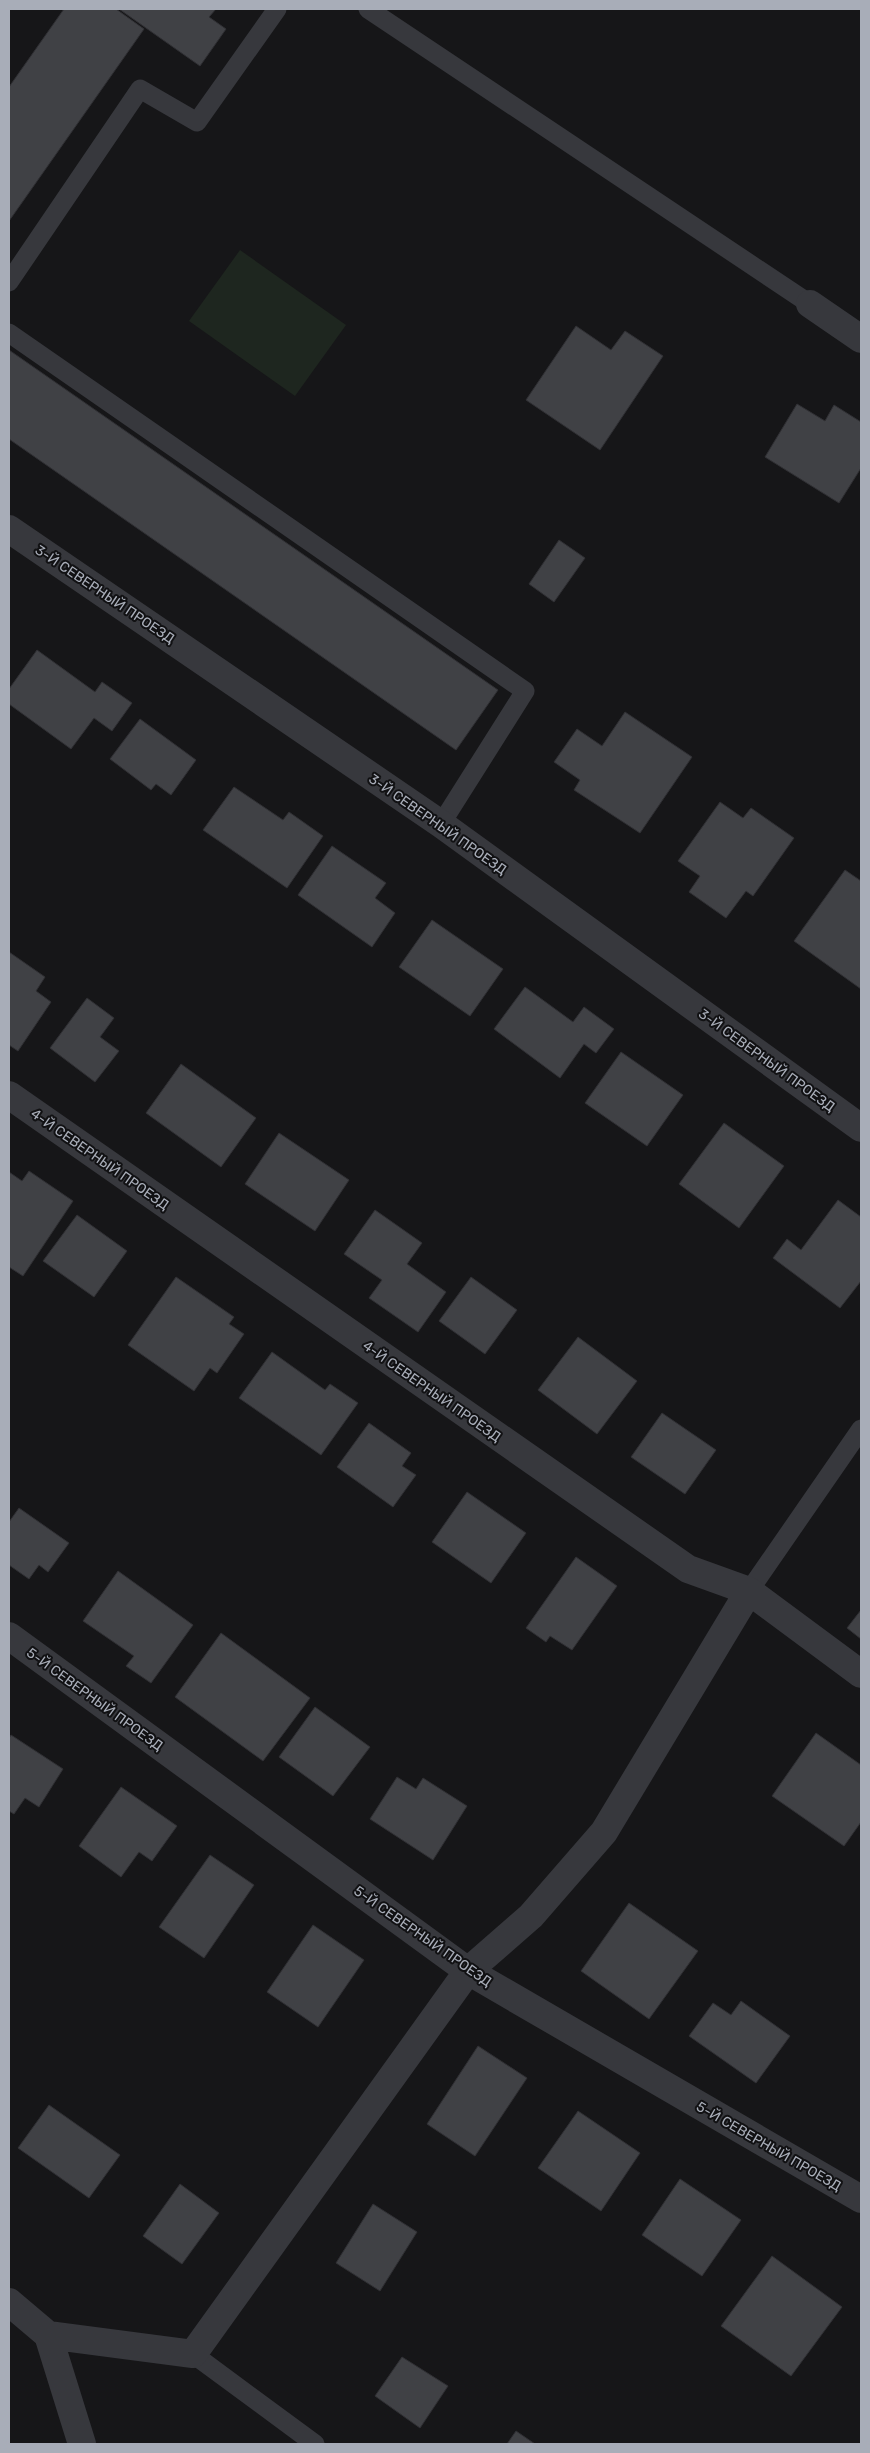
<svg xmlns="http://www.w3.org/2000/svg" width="870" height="2453" font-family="Rubik,sans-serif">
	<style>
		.green { fill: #1e261f }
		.building { fill: #404145; stroke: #303034 }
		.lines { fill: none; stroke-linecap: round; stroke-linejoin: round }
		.service { stroke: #37383d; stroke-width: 19 }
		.minor { stroke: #37383d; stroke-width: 28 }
		.labels { text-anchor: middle; stroke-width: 4; stroke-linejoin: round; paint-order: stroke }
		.street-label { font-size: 14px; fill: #a8adb8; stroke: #111113 }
	</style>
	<rect width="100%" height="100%" fill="#161618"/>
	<path class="green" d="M240 250 346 325 295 396 189 321Z"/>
	<path class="building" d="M64 9H116L144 29 9 221V87Z
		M119 9H216L209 17 226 29 200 66Z
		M576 326 611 350 625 331 663 356 600 450 526 400Z
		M9 350 498 690 456 750 9 439Z
		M797 404 825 421 834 405 861 422V468L839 503 765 457Z
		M559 540 585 558 554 602 529 584Z
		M37 650 95 692 102 682 132 703 112 731 94 718 71 749 9 704V689Z
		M625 712 692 757 640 833 574 790 580 780 554 762 577 729 602 746Z
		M140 719 196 760 171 795 156 784 151 790 110 759Z
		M234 787 283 820 289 812 323 836 287 888 203 830Z
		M720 802 743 818 751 808 794 838 753 896 746 891 726 918 689 892 700 876 678 861Z
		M332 846 386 883 375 898 395 913 372 947 298 895Z
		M845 870 861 881V989L794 941Z
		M432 920 503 969 470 1016 399 967Z
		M9 952 45 977 36 991 51 1002 18 1051 9 1045Z
		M525 987 573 1022 584 1007 614 1029 596 1053 584 1044 560 1078 494 1029Z
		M87 998 114 1018 100 1037 119 1051 95 1082 50 1048Z
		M621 1052 683 1095 647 1146 585 1103Z
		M181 1064 256 1118 221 1167 146 1113Z
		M724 1123 784 1166 739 1228 679 1184Z
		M279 1133 349 1180 315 1231 245 1184Z
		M29 1171 73 1201 23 1276 9 1267V1172L22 1181Z
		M838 1200 861 1217V1281L840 1308 773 1258 787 1239 801 1250Z
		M375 1210 422 1243 407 1264 446 1292 418 1332 369 1298 382 1280 344 1254Z
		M77 1215 127 1251 94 1297 43 1261Z
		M176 1277 234 1317 229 1324 244 1334 217 1373 210 1368 194 1391 128 1345Z
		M471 1277 517 1310 485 1354 439 1321Z
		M578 1337 637 1381 597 1434 538 1390Z
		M272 1352 325 1390 330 1384 358 1403 321 1455 239 1398Z
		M662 1413 716 1450 685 1494 631 1457Z
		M369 1423 411 1453 402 1466 416 1475 393 1507 337 1467Z
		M467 1492 526 1533 491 1583 432 1542Z
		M19 1508 69 1543 48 1572 39 1565 29 1579 9 1565V1522Z
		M576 1557 617 1586 572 1650 550 1636 546 1642 526 1628Z
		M118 1571 193 1625 151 1683 126 1666 134 1656 83 1621Z
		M861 1610V1639L847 1628Z
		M221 1633 310 1698 263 1761 175 1697Z
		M315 1707 370 1747 333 1796 279 1757Z
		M816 1733 861 1765V1822L844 1846 772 1796Z
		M11 1735 63 1769 39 1807 25 1798 14 1814 9 1811V1738Z
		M397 1777 416 1789 423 1778 467 1806 433 1860 370 1819Z
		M121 1787 177 1826 152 1861 139 1852 121 1877 79 1846Z
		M210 1855 254 1885 204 1958 159 1927Z
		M629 1903 698 1951 649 2019 581 1971Z
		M313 1925 364 1960 318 2027 267 1992Z
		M741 2001 790 2036 756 2083 689 2036 713 2003 731 2015Z
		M478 2046 527 2078 475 2156 427 2124Z
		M49 2105 120 2155 89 2198 18 2148Z
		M578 2111 640 2153 601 2211 538 2168Z
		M680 2179 741 2220 702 2276 642 2235Z
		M180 2184 219 2213 182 2264 143 2236Z
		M373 2204 417 2232 380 2291 336 2263Z
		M772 2256 842 2307 791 2376 721 2326Z
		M402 2357 448 2386 420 2428 375 2396Z
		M516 2431 535 2444H507Z"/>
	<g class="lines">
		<path class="service" d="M368 9 810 304
			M9 282 140 89 197 122 277 9
			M9 333 525 691 441 824
			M749 1591 861 1429
			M193 2354 315 2444"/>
		<path class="minor" d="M810 304 861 339
			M9 529 441 824 861 1128
			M9 1095 688 1569 749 1591 861 1674
			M9 1636 468 1971 861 2199
			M9 2302 48 2335 193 2354 468 1971 531 1916 604 1832 749 1591
			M48 2335 82 2444"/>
	</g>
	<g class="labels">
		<g class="street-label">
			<text transform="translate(105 594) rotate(34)" y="5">3-Й СЕВЕРНЫЙ ПРОЕЗД</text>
			<text transform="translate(438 824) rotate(35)" y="5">3-Й СЕВЕРНЫЙ ПРОЕЗД</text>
			<text transform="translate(767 1060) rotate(36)" y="5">3-Й СЕВЕРНЫЙ ПРОЕЗД</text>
			<text transform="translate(100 1159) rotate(35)" y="5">4-Й СЕВЕРНЫЙ ПРОЕЗД</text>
			<text transform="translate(432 1391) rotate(35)" y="5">4-Й СЕВЕРНЫЙ ПРОЕЗД</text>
			<text transform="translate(95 1699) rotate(36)" y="5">5-Й СЕВЕРНЫЙ ПРОЕЗД</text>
			<text transform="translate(423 1936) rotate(35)" y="5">5-Й СЕВЕРНЫЙ ПРОЕЗД</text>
			<text transform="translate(769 2146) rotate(30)" y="5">5-Й СЕВЕРНЫЙ ПРОЕЗД</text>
		</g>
	</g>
	<rect width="870" height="2453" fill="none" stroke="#a8adb8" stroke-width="20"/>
</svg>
